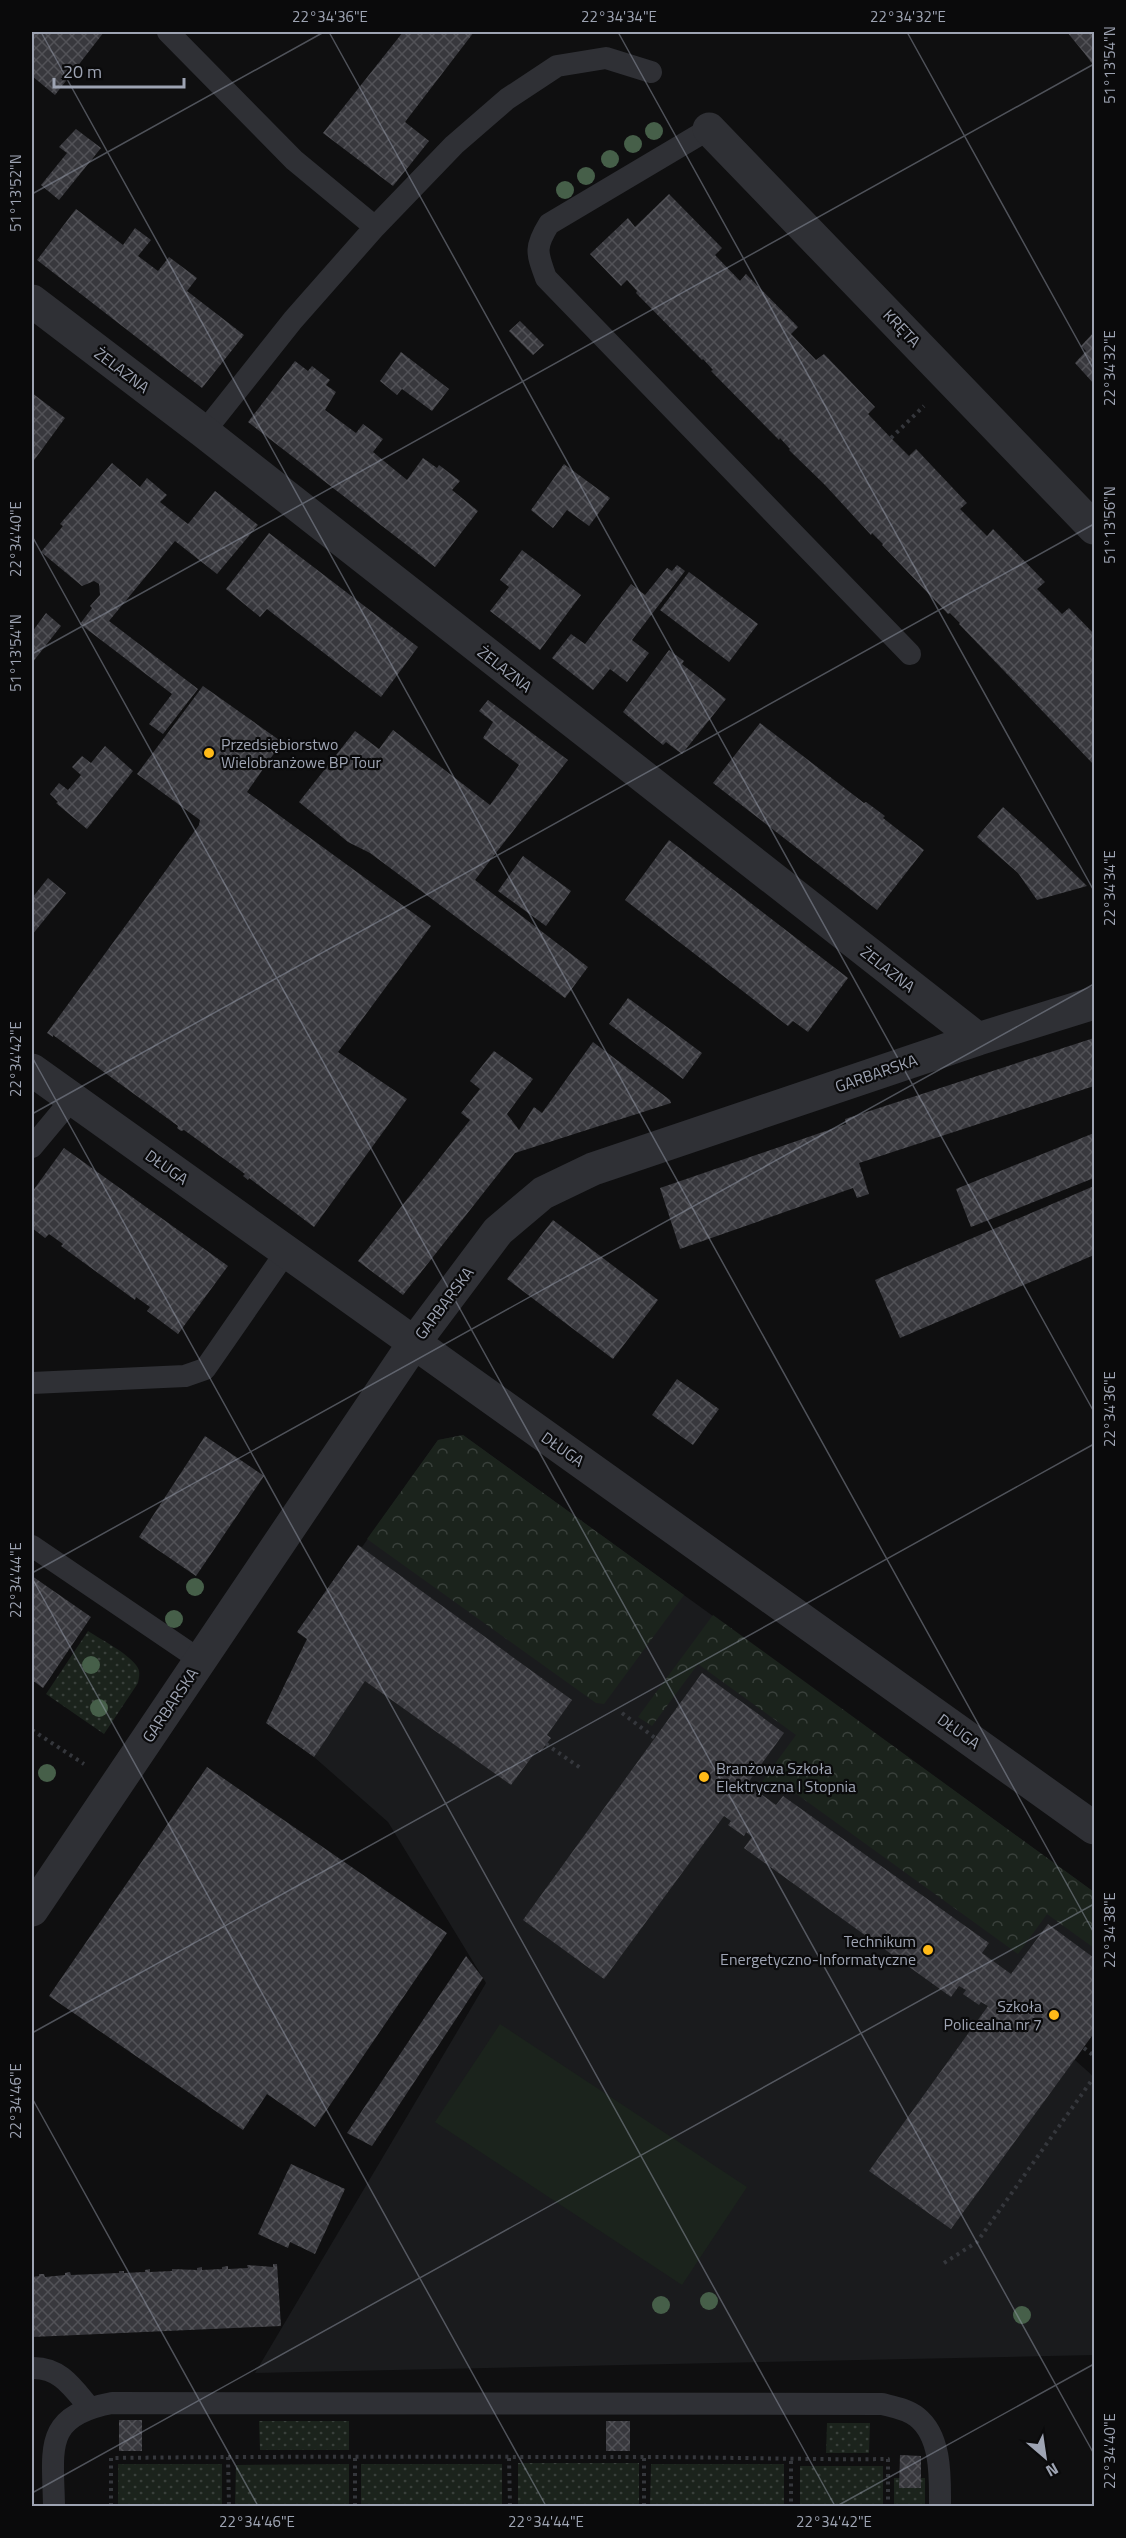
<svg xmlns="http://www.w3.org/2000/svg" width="1126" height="2538" font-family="'Titillium Web',sans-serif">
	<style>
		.built { fill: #1a1b1d }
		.grass { fill: url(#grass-dots) }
		.forest { fill: url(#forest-crowns) }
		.pitch { fill: #1b231c }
		.building { fill: url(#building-cross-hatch) }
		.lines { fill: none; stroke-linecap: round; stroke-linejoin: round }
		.path { stroke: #35373c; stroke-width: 4; stroke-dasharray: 3 4.5; stroke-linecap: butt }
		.lane { stroke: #2f3035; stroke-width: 22 }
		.street { stroke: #2f3035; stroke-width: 33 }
		.tree { fill: #465f49 }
		.ticks { fill: none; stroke: #9ea4b3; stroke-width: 1.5; stroke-opacity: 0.45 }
		.poi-dot { fill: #ffba18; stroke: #0a0a0b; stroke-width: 2 }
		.labels { text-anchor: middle; stroke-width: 4.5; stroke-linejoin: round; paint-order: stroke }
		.street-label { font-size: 16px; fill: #9ea4b3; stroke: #0a0a0b }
		.poi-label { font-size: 16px; fill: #9ea4b3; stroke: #0a0a0b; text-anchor: start }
		.neatline { fill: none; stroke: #9ea4b3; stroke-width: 2 }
		.ticks-label { font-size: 15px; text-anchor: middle; fill: #9ea4b3 }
	</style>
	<defs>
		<pattern id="grass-dots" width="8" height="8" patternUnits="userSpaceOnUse" patternTransform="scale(1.5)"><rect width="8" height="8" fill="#1b231c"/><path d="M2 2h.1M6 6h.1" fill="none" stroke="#39403b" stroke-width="1.8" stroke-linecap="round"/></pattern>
		<pattern id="forest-crowns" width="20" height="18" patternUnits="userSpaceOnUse" patternTransform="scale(1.5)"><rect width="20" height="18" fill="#1b231c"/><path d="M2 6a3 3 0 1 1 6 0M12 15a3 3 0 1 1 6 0" fill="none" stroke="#39403b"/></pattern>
		<pattern id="building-cross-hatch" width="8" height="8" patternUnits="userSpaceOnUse" patternTransform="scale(1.5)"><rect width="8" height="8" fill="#38383d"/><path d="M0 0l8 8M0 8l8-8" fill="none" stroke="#525257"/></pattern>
	</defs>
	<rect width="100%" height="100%" fill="#0f0f10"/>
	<path class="built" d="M463 1435 1094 1892V2033L1075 2060 1094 2077V2355L255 2373 486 1983 388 1822 314 1757 266 1723 307 1640 297 1632 358 1545 362 1547 438 1440Z"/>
	<path class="grass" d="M88 1631C102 1640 127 1653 136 1665 141 1671 139 1676 138 1683L104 1734 46 1694Z
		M259 2421H349V2450H260Z
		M827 2423H870L869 2453H826Z
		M518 2463H639V2506L518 2505Z
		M118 2464H222V2506H118Z
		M349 2464V2506H235L236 2465Z
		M361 2464H502V2505L361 2506Z
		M651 2464H784V2506H650Z
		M800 2466H883V2506L800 2504Z
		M894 2478H900V2488H920L921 2478H925V2506H894Z"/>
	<path class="forest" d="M463 1435 684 1595 604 1704 596 1703 367 1539 438 1440Z
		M713 1615 1094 1892V1948L1047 1914 1018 1954 780 1782 773 1791 761 1783 796 1735 698 1664 652 1726 638 1717Z"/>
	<path class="pitch" d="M500 2024 747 2187 682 2285 435 2122Z"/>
	<path class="building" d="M32 32H104L55 95 32 76Z
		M403 32H474L405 122 429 141 393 186 323 133Z
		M1067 32H1094V66L1085 54Z
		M76 129 101 148 59 200 41 185 67 153 59 147Z
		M669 194 722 248 715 255 740 281 746 274 798 327 791 334 816 360 824 354 875 407 868 414 891 438 909 456 916 449 967 503 960 509 987 536 993 529 1045 582 1037 589 1062 614 1069 608 1094 634V765L959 624 960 623 950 613 948 614 882 545 883 544 872 533 871 535 825 485 789 450 790 449 780 438 779 440 711 371 713 370 703 359 702 360 636 293 637 291 627 280 621 286 590 254 628 218 635 227Z
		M76 209 123 245 135 228 151 240 138 256 158 271 169 257 197 278 187 291 244 335 202 388 37 260Z
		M520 321 544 345 533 355 509 331Z
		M1094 332V384L1075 363 1086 351 1081 346Z
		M401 352 449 389 432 411 402 389 397 395 380 381Z
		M295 361 308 371 312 366 330 380 326 385 336 392 325 410 356 433 363 424 383 439 373 452 407 480 423 458 437 468 439 465 460 481 452 490 478 511 435 567 248 422Z
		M32 393 65 418 32 463Z
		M112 463 140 487 147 478 167 495 160 502 188 524 215 491 258 525 217 574 175 541 109 621 198 689 163 734 149 724 172 694 80 624 92 608 90 606 100 595 99 584 94 581 82 586 41 552 63 526 60 524Z
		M564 464 610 498 589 526 567 510 553 528 531 510Z
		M269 533 418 647 381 697 267 609 260 617 226 589Z
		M522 550 581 595 540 650 490 611 509 587 500 580Z
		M677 565 685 571 632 640 649 653 627 682 610 669 593 690 552 658 571 634 585 644 631 584 645 595 667 568 672 571Z
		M689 572 758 624 729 662 660 610Z
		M46 613 61 626 32 663V632Z
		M669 650 684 661 682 664 726 699 682 754 666 742 663 745 623 712Z
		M203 686 282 742 247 792 431 926 338 1052 407 1099 314 1227 249 1178 248 1180 243 1176 245 1174 184 1130 181 1131 177 1128 178 1126 53 1035V1037L47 1033 199 825 200 820 137 774Z
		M488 700 568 760 475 880 588 967 565 998 370 853 348 842 299 802 355 731 379 749 393 730 490 805 519 765 483 738 493 722 479 711Z
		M760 723 864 803 866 802 885 816 883 818 924 850 877 910 713 783Z
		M105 746 133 771 87 829 56 803 58 802 50 794 59 783 68 790 81 775 72 767 82 756 91 763Z
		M1003 807 1044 844 1087 886 1037 900 1018 873 977 837Z
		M669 840 848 978 808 1032 793 1021 788 1026 625 900Z
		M523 856 571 891 546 926 498 891Z
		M48 878 66 893 32 935V898Z
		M628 998 702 1053 683 1079 609 1024Z
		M1094 1038V1086L859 1163 869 1194 857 1198 853 1188 680 1249 660 1188 846 1124 845 1119Z
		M593 1042 670 1100 671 1103 515 1153 403 1295 358 1261 470 1120 461 1113 480 1089 470 1081 494 1051 533 1079 507 1114 519 1130 534 1107 542 1113Z
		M1094 1133V1178L971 1227 956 1189Z
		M64 1148 228 1266 178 1334 147 1311 150 1307 136 1297 135 1300 61 1246 63 1244 49 1234 45 1238 32 1228V1192Z
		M1094 1186V1255L900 1338 875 1280Z
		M553 1220 658 1300 613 1359 507 1279Z
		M677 1379 719 1409 693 1445 652 1415Z
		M205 1436 264 1476 196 1576 139 1537Z
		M358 1545 572 1700 547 1735 551 1738 540 1752 537 1750 511 1785 365 1681 314 1757 266 1723 307 1639 297 1632Z
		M32 1576 91 1617 43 1688 32 1680Z
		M702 1673 784 1733 747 1784 776 1805 783 1796 989 1943 982 1953 1011 1974 1048 1924 1094 1958V2033L951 2229 869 2171 988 2006 981 2002 979 2005 963 1994 966 1990 959 1986 951 1997 744 1848 752 1837 746 1832 744 1836 728 1825 731 1821 724 1816 604 1979 523 1920Z
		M207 1767 447 1933 315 2127 267 2094 243 2130 49 1996Z
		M466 1956 483 1978 372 2146 347 2133Z
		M291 2164 345 2189 315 2254 290 2242 288 2248 258 2234Z
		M273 2264H277L281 2326 32 2337V2277L39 2276V2274H44L45 2277 65 2275V2273L70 2272 71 2275 119 2273V2271H124V2273L145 2272V2270L150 2269V2272L172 2271V2269L197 2270V2268L202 2267V2270L222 2269V2267L228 2266V2269L248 2268 247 2265 273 2267Z
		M119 2420H142V2451H119Z
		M606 2421H630V2451H606Z
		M900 2455 921 2456V2488H899Z"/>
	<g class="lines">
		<path class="path" d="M891 438 924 406
			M622 1713 655 1738
			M32 1730 84 1764
			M546 1744 582 1769
			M1084 2048 1094 2056
			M944 2263 977 2242 1094 2077
			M228 2457 229 2506
			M355 2458V2506
			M509 2458 510 2506
			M791 2461V2506
			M111 2506V2458C288 2456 465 2457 643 2457 724 2457 806 2460 888 2459V2506
			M644 2506V2457"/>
		<path class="lane" d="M168 32 294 160 375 227
			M709 129 549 224C534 248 537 253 546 278L910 654
			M204 432 293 320 375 227 454 145 507 99 557 66 606 58 651 72
			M32 1147 72 1099
			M32 1383 185 1376 205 1369 286 1252
			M32 1546 200 1660
			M32 2368C60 2367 73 2388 89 2407
			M54 2506C53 2448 43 2416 112 2403L882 2404C894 2407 907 2409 917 2417 942 2437 940 2478 940 2506"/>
		<path class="street" d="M709 129 1094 528
			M32 301 204 432 978 1039
			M32 1070 1094 1828
			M32 1910 414 1343 498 1231 543 1193 593 1169 978 1039 1094 1003"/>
	</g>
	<g class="tree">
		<circle cx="654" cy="131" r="9"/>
		<circle cx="633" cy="144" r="9"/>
		<circle cx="610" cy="159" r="9"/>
		<circle cx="586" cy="176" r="9"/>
		<circle cx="565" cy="190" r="9"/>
		<circle cx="195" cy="1587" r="9"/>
		<circle cx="174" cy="1619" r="9"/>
		<circle cx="91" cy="1665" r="9"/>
		<circle cx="99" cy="1708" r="9"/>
		<circle cx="47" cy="1773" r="9"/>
		<circle cx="709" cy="2301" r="9"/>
		<circle cx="661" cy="2305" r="9"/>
		<circle cx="1022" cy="2315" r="9"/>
	</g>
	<path class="ticks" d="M41 32 1094 1933M329 32 1094 1412M618 32 1094 891M907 32 1094 370M32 194 324 32M32 536 1094 2454M32 654 1094 64M32 1057 835 2506M32 1114 1094 524M32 1573 1094 984M32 1578 546 2506M32 2033 1094 1444M32 2098 258 2506M32 2493 1094 1904M837 2506 1094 2364"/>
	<g class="poi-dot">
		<circle cx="209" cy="753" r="6"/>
		<circle cx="704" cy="1777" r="6"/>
		<circle cx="928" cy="1950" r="6"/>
		<circle cx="1054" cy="2015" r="6"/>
	</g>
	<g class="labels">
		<g class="street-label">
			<text transform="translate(902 328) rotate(46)" y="6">KRĘTA</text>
			<text transform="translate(122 370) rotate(37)" y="6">ŻELAZNA</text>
			<text transform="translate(505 669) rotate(38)" y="6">ŻELAZNA</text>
			<text transform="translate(888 969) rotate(38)" y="6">ŻELAZNA</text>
			<text transform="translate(876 1073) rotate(-19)" y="6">GARBARSKA</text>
			<text transform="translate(167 1167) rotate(35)" y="6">DŁUGA</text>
			<text transform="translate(444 1303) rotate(-53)" y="6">GARBARSKA</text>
			<text transform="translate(563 1449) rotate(35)" y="6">DŁUGA</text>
			<text transform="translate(170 1705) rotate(-56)" y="6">GARBARSKA</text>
			<text transform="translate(959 1731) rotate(36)" y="6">DŁUGA</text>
		</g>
		<g class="poi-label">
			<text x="221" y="750">Przedsiębiorstwo<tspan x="221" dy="18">Wielobranżowe BP Tour</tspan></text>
			<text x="716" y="1774">Branżowa Szkoła<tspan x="716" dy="18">Elektryczna I Stopnia</tspan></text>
			<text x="916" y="1947" text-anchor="end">Technikum<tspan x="916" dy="18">Energetyczno-Informatyczne</tspan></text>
			<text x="1042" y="2012" text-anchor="end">Szkoła<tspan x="1042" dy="18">Policealna nr 7</tspan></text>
		</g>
	</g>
	<rect width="1126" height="2538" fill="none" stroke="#0a0a0b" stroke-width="66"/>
	<g transform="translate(1045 2457) rotate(151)" stroke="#0a0a0b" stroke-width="4.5" paint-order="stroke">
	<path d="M0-4.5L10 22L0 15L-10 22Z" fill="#9ea4b3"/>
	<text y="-9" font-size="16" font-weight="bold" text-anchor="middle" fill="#9ea4b3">N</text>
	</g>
	<path d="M54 78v9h130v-9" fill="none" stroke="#9ea4b3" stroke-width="3"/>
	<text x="63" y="78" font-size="18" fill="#9ea4b3" stroke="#0a0a0b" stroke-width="4.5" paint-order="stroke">20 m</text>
	<rect x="33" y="33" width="1060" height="2472" class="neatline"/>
	<g class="ticks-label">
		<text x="330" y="22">22°34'36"E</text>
		<text x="619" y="22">22°34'34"E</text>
		<text x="908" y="22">22°34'32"E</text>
		<text transform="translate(1110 65) rotate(-90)" y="5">51°13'54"N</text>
		<text transform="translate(16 193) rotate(-90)" y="5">51°13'52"N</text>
		<text transform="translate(1110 368) rotate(-90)" y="5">22°34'32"E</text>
		<text transform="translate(1110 525) rotate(-90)" y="5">51°13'56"N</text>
		<text transform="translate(16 539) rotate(-90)" y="5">22°34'40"E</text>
		<text transform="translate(16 653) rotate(-90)" y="5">51°13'54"N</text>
		<text transform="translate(1110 888) rotate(-90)" y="5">22°34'34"E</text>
		<text transform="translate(16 1059) rotate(-90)" y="5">22°34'42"E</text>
		<text transform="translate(1110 1409) rotate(-90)" y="5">22°34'36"E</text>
		<text transform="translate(16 1580) rotate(-90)" y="5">22°34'44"E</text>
		<text transform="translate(1110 1930) rotate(-90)" y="5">22°34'38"E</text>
		<text transform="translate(16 2101) rotate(-90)" y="5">22°34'46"E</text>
		<text transform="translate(1110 2451) rotate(-90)" y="5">22°34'40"E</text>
		<text x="257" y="2527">22°34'46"E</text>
		<text x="546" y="2527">22°34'44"E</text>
		<text x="834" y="2527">22°34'42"E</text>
	</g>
</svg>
